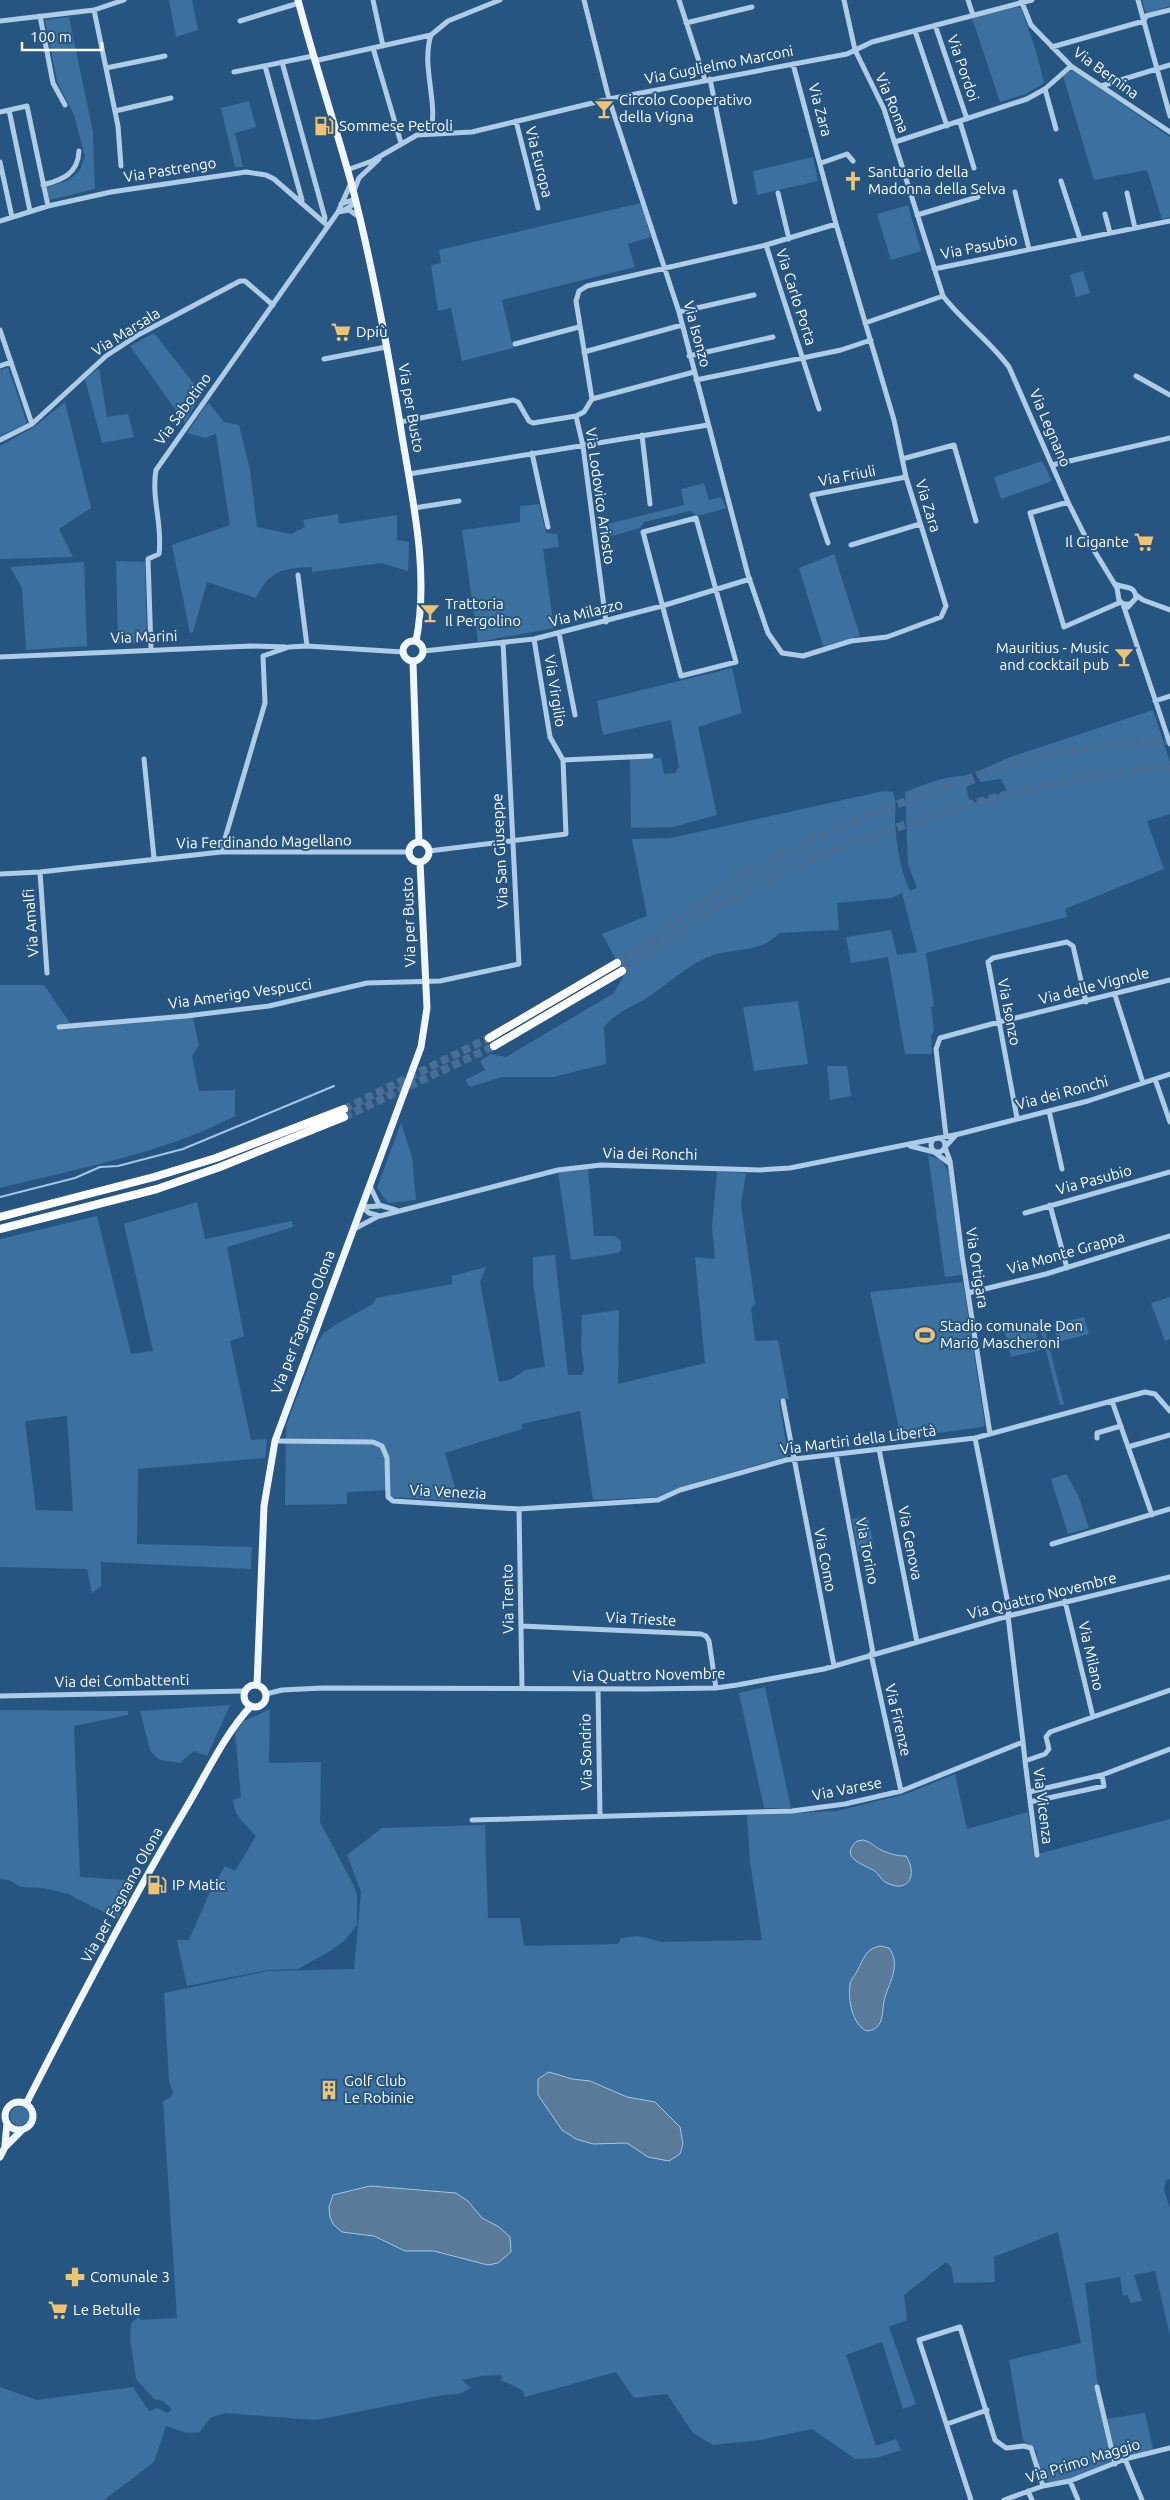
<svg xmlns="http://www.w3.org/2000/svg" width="1170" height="2500" font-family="Ubuntu,sans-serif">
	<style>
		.green { fill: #3b709f; fill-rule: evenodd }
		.water { fill: #597a99; stroke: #a3c8e7 }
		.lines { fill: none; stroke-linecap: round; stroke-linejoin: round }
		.stream { stroke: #a3c8e7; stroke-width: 2 }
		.highway-tunnel { stroke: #476e95; stroke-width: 8; stroke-dasharray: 8 4; stroke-linecap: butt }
		.minor { stroke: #afcce7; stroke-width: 5 }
		.major { stroke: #f0f6fd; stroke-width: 7 }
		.highway { stroke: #fff; stroke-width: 8 }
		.labels { text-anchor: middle; stroke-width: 4; stroke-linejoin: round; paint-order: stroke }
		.street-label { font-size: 15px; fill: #fff; stroke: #265582 }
		.poi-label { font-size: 15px; fill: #fff; stroke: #265582; text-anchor: start }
	</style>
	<rect width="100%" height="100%" fill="#265582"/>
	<path class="green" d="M169 0H192L198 30 176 37Z
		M1142 0H1170V6L1148 13 1145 11Z
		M1018 7 1021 8 1036 51 1044 83 1026 94 1000 102 972 18Z
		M69 17 93 132 95 189 49 200 47 187 67 181 74 176 80 170 85 156 74 115 57 81 45 20Z
		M1070 71H1075L1170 137V217L1162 219 1147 170 1094 180 1063 76Z
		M249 101 256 127 235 133 243 167H235L221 108Z
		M813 157 818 181 757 195 753 171Z
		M641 203 651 237 628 244 635 267 502 300 513 348 462 361 451 308 438 311 431 265 441 263 439 250Z
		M908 205 921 251 891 260 877 214Z
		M1083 271 1090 293 1076 297 1070 275Z
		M154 333 195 385 200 396 185 423 130 346Z
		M8 367 27 423 0 436V370Z
		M99 368 107 417 128 414 134 437 102 443 85 379Z
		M65 402 91 508 59 529 73 557 0 559V446L34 427Z
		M208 402 224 422 239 425 250 470 257 527 291 534 305 527 303 520 338 514 339 524 397 515V540L409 542 408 571 381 563 312 572V567C282 568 269 571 256 598L207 582 193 632 190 633 172 545 230 525 216 434 205 438 187 433Z
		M1042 461 1052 481 1001 499 994 477Z
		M704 483 709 500 721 497 726 508 698 516 690 511 644 522 640 528 601 539 600 526 684 505 681 489Z
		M539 504 546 533 557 534 559 547 543 549 554 628 478 642 462 530 520 522V506Z
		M834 554 860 636 823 646 799 568Z
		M116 561 145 562 147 637 142 643 118 644Z
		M84 562 87 646 26 650 22 588 10 567Z
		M732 668 742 713 698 727 717 815 673 827 631 828 630 759 661 758 664 774 675 773 679 767 671 720 603 735 597 701Z
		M1153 710 1170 762V814L1147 821 1164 869 1065 909 1067 917 926 953 934 1006 931 1007 934 1031 931 1036 932 1054H905L888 957 851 963 846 937 891 930 897 955 917 952 902 893 891 898 837 903 839 930 779 933C763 952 738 948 716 954 691 962 672 981 651 995 635 1006 616 1012 604 1027L606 1064 553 1077H501L470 1087 465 1080 485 1070 480 1061 491 1054 506 1057 614 993 624 975 602 934 647 916 632 839 671 838 884 791 893 792C897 803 895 809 895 820 896 843 900 870 910 891L917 888 908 864 905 792C926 784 948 774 971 776L976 783 966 787 970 804 1007 791 1001 779 980 782 979 771 1010 757Z
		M0 985H44L70 1023 192 1014 199 1045 192 1056 199 1091 235 1090V1116C162 1154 79 1168 0 1188Z
		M798 1001 808 1064 754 1071 743 1007Z
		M827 1066H847L851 1096 830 1100Z
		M401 1123 412 1157 416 1200 388 1203 377 1188Z
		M928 1155 941 1160 949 1173 962 1275 945 1277Z
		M588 1168 594 1236H615L621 1241V1250L617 1253 571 1260 558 1172Z
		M717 1171 746 1173 741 1205 755 1304 751 1308 755 1341 778 1340 789 1399 779 1400 788 1456 680 1487 658 1497 593 1500 580 1411 522 1424V1429L445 1453 459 1501 390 1497 388 1490 347 1492V1504L285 1505 286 1426 318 1341 324 1333 335 1325 373 1304 376 1298 452 1284V1276L486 1267 480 1282 499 1382 512 1379 525 1370 545 1367 533 1282V1257L555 1255 568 1375H582L584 1369 581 1347 582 1315 619 1310 618 1384 705 1363 695 1257 715 1259 712 1227Z
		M197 1202 205 1239 292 1221 293 1227 227 1247 244 1336 230 1341 251 1440 267 1439 265 1458 138 1469 137 1544 252 1547 251 1569 101 1562V1586L92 1593 87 1569 0 1567V1239L97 1216 131 1354 153 1351 124 1224ZM67 1416 73 1511 36 1510 25 1421Z
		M963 1282 985 1425 982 1427 901 1438 870 1292Z
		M1170 1297V1339L1165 1341 1151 1303Z
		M1084 1317 1089 1334 1058 1342 1053 1325Z
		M1042 1319 1064 1404 1060 1405 1038 1320Z
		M1033 1321 1040 1350 1011 1357 1004 1329Z
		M1066 1474 1078 1495 1089 1528 1068 1534 1051 1479Z
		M868 1516 874 1548 858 1551 852 1519Z
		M765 1687 791 1808H764L739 1693Z
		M230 1705 207 1756 194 1751 180 1763 160 1760 155 1756 150 1750 140 1711Z
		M270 1709 269 1763 321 1762 320 1822 354 1886 357 1895V1925L345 1940 332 1950 298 1969 268 1970 187 1986 177 1940H189L208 1896 225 1866 235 1871 256 1836C245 1824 234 1816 233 1800L241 1797 235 1733 244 1721Z
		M0 1710 128 1711V1715L74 1726 80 1877 125 1880 134 1888 117 1919 68 1894 44 1888 21 1887 9 1880 0 1879Z
		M955 1774 967 1829 1028 1812 1034 1855 1170 1819V2179L1166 2180 1164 2190 1170 2208V2336L1155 2271 1134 2275 1142 2301 1130 2303 1128 2295 1123 2296 1120 2277 1085 2283 1100 2403 1112 2461C1097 2467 1057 2489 1042 2479L1036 2450 1023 2440 1009 2360 1081 2343 1058 2232 994 2257 995 2282 954 2283 951 2267 946 2262 904 2295 907 2320 889 2327 916 2404 903 2409 882 2342 846 2355 876 2446 896 2439 901 2450 876 2458 855 2459 812 2429 760 2440 713 2445 693 2433 667 2394 634 2398 616 2372 525 2397 522 2390 501 2380 502 2375 482 2376 462 2380 471 2388 459 2394 443 2395 316 2420 225 2413 210 2418 200 2432 187 2433 166 2426 154 2462 104 2500H0V2387L37 2400 133 2387 149 2411 157 2408 167 2413 171 2411V2408L163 2401 154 2399 136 2379 130 2338 131 2324 138 2317 142 2320 177 2318 163 2101 170 2098 173 2092 169 2081 164 1993 268 1971 354 1969 361 1892 347 1855 382 1828 485 1825 488 1918H520L524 1946 618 1944 621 1938 638 1936 662 1942 762 1940 750 1862 747 1815 837 1811 906 1794Z
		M10 2116a10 10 0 1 1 20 0a10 10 0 1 1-20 0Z
		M1145 2413 1153 2449 1115 2460 1105 2419Z"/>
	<path class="water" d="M863 1840C872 1842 874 1847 881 1850 890 1854 897 1856 906 1856 918 1874 909 1894 887 1883 880 1880 879 1873 873 1870 862 1864 839 1857 857 1841Z
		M880 1946 889 1948C901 1964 890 1981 885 1997 881 2010 886 2029 867 2031 852 2025 848 1999 850 1985 850 1980 855 1976 857 1971 864 1959 865 1949 880 1946Z
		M549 2072 572 2079 590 2081 627 2097 655 2102 680 2127 683 2144 680 2154 669 2161 648 2157 627 2143 593 2144 576 2139 562 2130 538 2095V2079Z
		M370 2186 456 2193 468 2201 482 2218 499 2227 510 2237 511 2252 498 2263 488 2265 434 2251H405L374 2236 342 2232 333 2224 330 2217 329 2207 333 2195Z"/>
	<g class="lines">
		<path class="stream" d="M0 1197 75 1178 100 1167 118 1166 183 1149 334 1086"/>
		<path class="highway-tunnel" d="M617 963 737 878 833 830 901 803 1001 767 1053 754 1113 745 1170 740
			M622 971C662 945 702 914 745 891 789 866 837 849 884 832 977 799 1071 775 1170 767
			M344 1109 489 1038
			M344 1117 494 1046"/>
		<path class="minor" d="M373 0 383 46
			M584 0 609 99 679 312 748 575 768 633 782 653 803 656 851 641 887 637 941 617 946 606 906 477 894 420 836 224 793 64
			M679 0 705 80
			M844 0 855 50 884 109 943 296C963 322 990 341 1009 367L1068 502 1084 534 1117 588 1119 600 1123 604H1129
			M968 0 973 15
			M1021 0 1031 25 1071 66 1170 132
			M1138 0 1170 116
			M94 10 118 126 121 166
			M40 16 53 83 65 105
			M0 21 94 10 124 0
			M240 21 299 3
			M686 23 752 7
			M935 25 967 119
			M915 31 947 126
			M1052 47 1144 21 1146 16 1170 10
			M373 48 401 143
			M314 61 431 35
			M282 62 325 218 324 222
			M265 66 302 200 301 203
			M106 68 165 56
			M234 72 313 56
			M710 79 735 202
			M1101 86 1170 65
			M1045 89 1056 129
			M9 110 30 211
			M115 111 171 98
			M0 112 27 106 48 206
			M516 121 538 208
			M960 122 974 168
			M431 132C438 100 421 66 431 35L448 21 500 0
			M895 142 1027 99 1045 89 1071 66
			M0 162 12 217
			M821 163 847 154 853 161
			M347 170 372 161 417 135 472 132 609 99 847 54 872 42 1032 0
			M1061 181 1080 239
			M351 183 338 212 349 210 359 217
			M43 185C62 180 78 174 79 151
			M354 191 359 178 379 159
			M1015 192 1029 249
			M778 193 789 239
			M1127 193 1135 228
			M341 204 355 199 351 206 344 210
			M1105 214 1110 233
			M917 215 978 197
			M0 221 48 206 111 192 246 172 266 175 274 179 328 226
			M766 245 819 409
			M934 269 1170 221
			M679 312 754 295
			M865 323 943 296
			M0 330 32 424
			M515 344 579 327
			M584 352 682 325
			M689 356 773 337
			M324 359 386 347
			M0 366 11 362
			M1136 376 1170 395
			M696 380 841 350 871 340
			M592 399 694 372
			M400 422 513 400 518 402 529 421 533 423 576 416
			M642 435 650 504
			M0 440 32 424 106 356 138 335 240 281H245L273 305
			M532 453 548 527
			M902 459 954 445 976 521
			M1052 465 1170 438
			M409 474 708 425
			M1068 502 1030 513 1064 627 1121 602
			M414 508 459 501
			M696 518 736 662 681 676 643 532Z
			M828 543 812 495 906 477
			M851 545 920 524
			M298 575 307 646
			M1115 584C1124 589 1135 584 1136 598L1128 607
			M1136 595 1143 600 1170 610
			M1123 604 1170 744
			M606 622 583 446 576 416 584 412 592 399 576 301 579 291 587 286 766 245 836 224
			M559 633 575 715
			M151 649 148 559 159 554C163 526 151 498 156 470L338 212
			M424 651 534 639 662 606 750 579
			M0 657 251 646 286 647
			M1155 701 1170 696
			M144 759 154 858
			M563 760 651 756
			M429 851 566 834 563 760 550 737 534 639
			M221 852 265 703 263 656 289 647 307 646 403 652
			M40 872 47 973
			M0 874 40 872 221 852H410
			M1115 995 1143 1083
			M59 1027 186 1016 269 1006 367 983 440 981 519 964 503 642
			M1155 1079 1170 1122
			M1049 1111 1062 1169
			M1017 1118 988 962 993 958 1067 942 1073 946 1086 1002
			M956 1135 945 1147 950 1161 962 1255 990 1434
			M946 1136 936 1049 940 1038 999 1022 1170 980
			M931 1145a7 7 0 1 1 14 0a7 7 0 1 1-14 0Z
			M910 1146 934 1152 949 1163
			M370 1186 379 1205 396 1210
			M1050 1205 1067 1268
			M362 1207 369 1213 380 1216 558 1170 601 1165 760 1170 790 1168 959 1134 1088 1101 1170 1074
			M362 1207 380 1206
			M1025 1213 1170 1172
			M354 1229 377 1217
			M968 1293 1046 1274 1170 1236
			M783 1401 834 1666
			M1112 1401 1152 1515
			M975 1438 1009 1609 1008 1616 1023 1742
			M1097 1438V1433L1121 1426
			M275 1441 373 1442 382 1446 387 1458 388 1497 393 1501 519 1509 658 1500 680 1490 786 1460 975 1438 1145 1392 1155 1394 1170 1411
			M1128 1447 1170 1435
			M879 1449 917 1642
			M836 1454 873 1653
			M519 1509 522 1688
			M1052 1544 1170 1509
			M1065 1601 1093 1717
			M521 1626 701 1634 706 1636 709 1641 716 1688
			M871 1654 901 1791
			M598 1689 600 1816
			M266 1694 282 1690 323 1688 645 1689 716 1688 737 1685 824 1669 1008 1616 1170 1577
			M0 1696 245 1691
			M1025 1761 1037 1855
			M1029 1792 1102 1775 1170 1749
			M1030 1802 1104 1786 1102 1775
			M472 1820 792 1811 845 1804 901 1791 1023 1742 1025 1761 1045 1754 1049 1749 1046 1737 1050 1732 1170 1690
			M1097 2387 1115 2464
			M947 2424 987 2410
			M1125 2459 1142 2500
			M1070 2481 1078 2500
			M1028 2491 1032 2500
			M971 2500 919 2340 960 2327 995 2440 1006 2448 1024 2446 1031 2448 1043 2486
			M1004 2500 1043 2486 1070 2481 1125 2459 1170 2448"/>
		<path class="major" d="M298 0C314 61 334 121 351 182 373 267 389 355 403 442 414 506 429 577 416 641
			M403 651a10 10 0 1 1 20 0a10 10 0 1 1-20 0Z
			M413 662 419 842
			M409 852a10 10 0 1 1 20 0a10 10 0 1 1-20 0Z
			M257 1685 264 1506 275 1441 421 1047 427 1008 420 862
			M244 1696a11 11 0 1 1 22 0a11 11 0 1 1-22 0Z
			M5 2116a14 14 0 1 1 28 0a14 14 0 1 1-28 0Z
			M26 2104C77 2004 129 1904 186 1808 207 1773 224 1735 251 1706
			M5 2145 7 2123
			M0 2157 5 2147 22 2130"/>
		<path class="highway" d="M489 1038 617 963
			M494 1046 622 971
			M0 1217 154 1177 216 1158 344 1109
			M0 1229 157 1189 220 1167 344 1117"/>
	</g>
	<defs>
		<symbol id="bar-bare" viewBox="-9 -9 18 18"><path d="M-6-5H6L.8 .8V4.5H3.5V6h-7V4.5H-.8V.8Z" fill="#efc374" stroke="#265582" stroke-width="2.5" paint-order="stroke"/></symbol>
		<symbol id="fuel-bare" viewBox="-9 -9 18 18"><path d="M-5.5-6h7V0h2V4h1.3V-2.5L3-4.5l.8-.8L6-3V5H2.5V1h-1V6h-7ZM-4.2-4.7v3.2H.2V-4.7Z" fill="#efc374" stroke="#265582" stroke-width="2.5" paint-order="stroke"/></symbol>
		<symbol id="church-bare" viewBox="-9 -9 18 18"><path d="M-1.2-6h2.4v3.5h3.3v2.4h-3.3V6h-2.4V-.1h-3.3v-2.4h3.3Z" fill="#efc374" stroke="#265582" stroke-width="2.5" paint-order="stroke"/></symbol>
		<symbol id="supermarket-bare" viewBox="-9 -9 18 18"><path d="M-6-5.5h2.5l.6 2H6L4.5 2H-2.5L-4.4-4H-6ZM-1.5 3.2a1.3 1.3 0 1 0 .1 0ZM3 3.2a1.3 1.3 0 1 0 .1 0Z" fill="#efc374" stroke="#265582" stroke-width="2.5" paint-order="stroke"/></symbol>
		<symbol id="stadium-bare" viewBox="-9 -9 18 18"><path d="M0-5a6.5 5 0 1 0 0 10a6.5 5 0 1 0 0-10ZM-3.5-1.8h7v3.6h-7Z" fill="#efc374" stroke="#265582" stroke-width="2.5" paint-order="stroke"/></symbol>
		<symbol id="building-bare" viewBox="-9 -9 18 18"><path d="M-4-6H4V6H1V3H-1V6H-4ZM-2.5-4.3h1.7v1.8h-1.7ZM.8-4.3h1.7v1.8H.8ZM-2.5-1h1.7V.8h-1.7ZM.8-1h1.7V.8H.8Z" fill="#efc374" stroke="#265582" stroke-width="2.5" paint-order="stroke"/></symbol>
		<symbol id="pharmacy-bare" viewBox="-9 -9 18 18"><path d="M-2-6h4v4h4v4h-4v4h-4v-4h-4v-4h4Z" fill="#efc374" stroke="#265582" stroke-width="2.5" paint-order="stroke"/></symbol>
	</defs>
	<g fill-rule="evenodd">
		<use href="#bar-bare" x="590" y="95" width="28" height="28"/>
		<use href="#fuel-bare" x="310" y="112" width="28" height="28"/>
		<use href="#church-bare" x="839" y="167" width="28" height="28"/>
		<use href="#supermarket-bare" x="327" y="318" width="28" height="28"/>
		<use href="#supermarket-bare" x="1130" y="528" width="28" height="28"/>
		<use href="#bar-bare" x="416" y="599" width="28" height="28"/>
		<use href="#bar-bare" x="1110" y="643" width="28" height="28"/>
		<use href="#stadium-bare" x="911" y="1321" width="28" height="28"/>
		<use href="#fuel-bare" x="143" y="1871" width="28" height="28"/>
		<use href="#building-bare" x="315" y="2076" width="28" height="28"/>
		<use href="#pharmacy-bare" x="61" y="2263" width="28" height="28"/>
		<use href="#supermarket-bare" x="44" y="2296" width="28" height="28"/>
	</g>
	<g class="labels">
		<g class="street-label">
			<text transform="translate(719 65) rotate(-11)" y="5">Via Guglielmo Marconi</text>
			<text transform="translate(963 68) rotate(71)" y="5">Via Pordoi</text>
			<text transform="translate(1106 73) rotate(36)" y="5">Via Bernina</text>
			<text transform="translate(892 103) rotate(67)" y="5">Via Roma</text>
			<text transform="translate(820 110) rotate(75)" y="5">Via Zara</text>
			<text transform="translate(539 162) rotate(76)" y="5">Via Europa</text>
			<text transform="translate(170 170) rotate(-9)" y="5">Via Pastrengo</text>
			<text transform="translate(979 247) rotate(-11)" y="5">Via Pasubio</text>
			<text transform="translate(796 297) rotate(72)" y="5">Via Carlo Porta</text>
			<text transform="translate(126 332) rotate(-32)" y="5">Via Marsala</text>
			<text transform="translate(697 334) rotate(75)" y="5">Via Isonzo</text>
			<text transform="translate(411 408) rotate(80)" y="5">Via per Busto</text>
			<text transform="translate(183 409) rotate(-54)" y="5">Via Sabotino</text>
			<text transform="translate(1050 428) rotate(67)" y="5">Via Legnano</text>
			<text transform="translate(847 476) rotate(-11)" y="5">Via Friuli</text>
			<text transform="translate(600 496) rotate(82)" y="5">Via Lodovico Ariosto</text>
			<text transform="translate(928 506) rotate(73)" y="5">Via Zara</text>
			<text transform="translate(586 613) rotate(-14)" y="5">Via Milazzo</text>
			<text transform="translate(144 637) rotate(-2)" y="5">Via Marini</text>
			<text transform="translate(555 691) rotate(81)" y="5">Via Virgilio</text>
			<text transform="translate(264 842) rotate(-1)" y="5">Via Ferdinando Magellano</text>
			<text transform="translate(500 851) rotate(-93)" y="5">Via San Giuseppe</text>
			<text transform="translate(409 922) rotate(-92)" y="5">Via per Busto</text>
			<text transform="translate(31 923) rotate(-94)" y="5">Via Amalfi</text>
			<text transform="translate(1094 986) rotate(-14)" y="5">Via delle Vignole</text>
			<text transform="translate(240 994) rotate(-8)" y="5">Via Amerigo Vespucci</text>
			<text transform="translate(1009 1012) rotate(79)" y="5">Via Isonzo</text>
			<text transform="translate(1062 1093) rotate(-15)" y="5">Via dei Ronchi</text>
			<text transform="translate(650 1154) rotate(1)" y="5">Via dei Ronchi</text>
			<text transform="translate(1094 1180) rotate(-15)" y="5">Via Pasubio</text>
			<text transform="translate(1066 1253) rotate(-16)" y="5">Via Monte Grappa</text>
			<text transform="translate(977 1268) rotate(81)" y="5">Via Ortigara</text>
			<text transform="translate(303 1322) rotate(-69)" y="5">Via per Fagnano Olona</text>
			<text transform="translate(858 1440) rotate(-7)" y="5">Via Martiri della Libertà</text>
			<text transform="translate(448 1492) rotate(3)" y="5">Via Venezia</text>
			<text transform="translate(910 1543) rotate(79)" y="5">Via Genova</text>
			<text transform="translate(867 1551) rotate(79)" y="5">Via Torino</text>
			<text transform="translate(825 1560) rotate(79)" y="5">Via Como</text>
			<text transform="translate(1042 1596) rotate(-14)" y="5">Via Quattro Novembre</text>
			<text transform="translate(508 1599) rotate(-91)" y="5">Via Trento</text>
			<text transform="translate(641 1619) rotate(3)" y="5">Via Trieste</text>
			<text transform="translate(1091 1656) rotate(77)" y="5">Via Milano</text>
			<text transform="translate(649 1675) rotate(-1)" y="5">Via Quattro Novembre</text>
			<text transform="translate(122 1681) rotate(-1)" y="5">Via dei Combattenti</text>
			<text transform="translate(898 1720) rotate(77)" y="5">Via Firenze</text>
			<text transform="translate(586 1752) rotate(-91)" y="5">Via Sondrio</text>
			<text transform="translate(847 1789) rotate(-11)" y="5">Via Varese</text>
			<text transform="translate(1043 1806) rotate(83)" y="5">Via Vicenza</text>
			<text transform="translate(122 1895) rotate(-61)" y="5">Via per Fagnano Olona</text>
			<text transform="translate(1083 2461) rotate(-17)" y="5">Via Primo Maggio</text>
		</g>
		<g class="poi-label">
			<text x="619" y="105">Circolo Cooperativo<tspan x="619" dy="17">della Vigna</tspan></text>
			<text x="339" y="131">Sommese Petroli</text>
			<text x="868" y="177">Santuario della<tspan x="868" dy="17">Madonna della Selva</tspan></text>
			<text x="356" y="337">Dpiù</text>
			<text x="1129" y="547" text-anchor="end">Il Gigante</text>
			<text x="445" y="609">Trattoria<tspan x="445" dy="17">Il Pergolino</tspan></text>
			<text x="1109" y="653" text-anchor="end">Mauritius - Music<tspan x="1109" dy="17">and cocktail pub</tspan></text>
			<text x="940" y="1331">Stadio comunale Don<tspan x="940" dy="17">Mario Mascheroni</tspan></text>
			<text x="172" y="1890">IP Matic</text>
			<text x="344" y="2086">Golf Club<tspan x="344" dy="17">Le Robinie</tspan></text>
			<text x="90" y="2282">Comunale 3</text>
			<text x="73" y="2315">Le Betulle</text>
		</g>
	</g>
	<path d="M22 42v8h80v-8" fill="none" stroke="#ffffff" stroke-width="2.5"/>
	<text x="30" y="42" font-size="15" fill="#ffffff" stroke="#265582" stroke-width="4" paint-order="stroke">100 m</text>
</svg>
